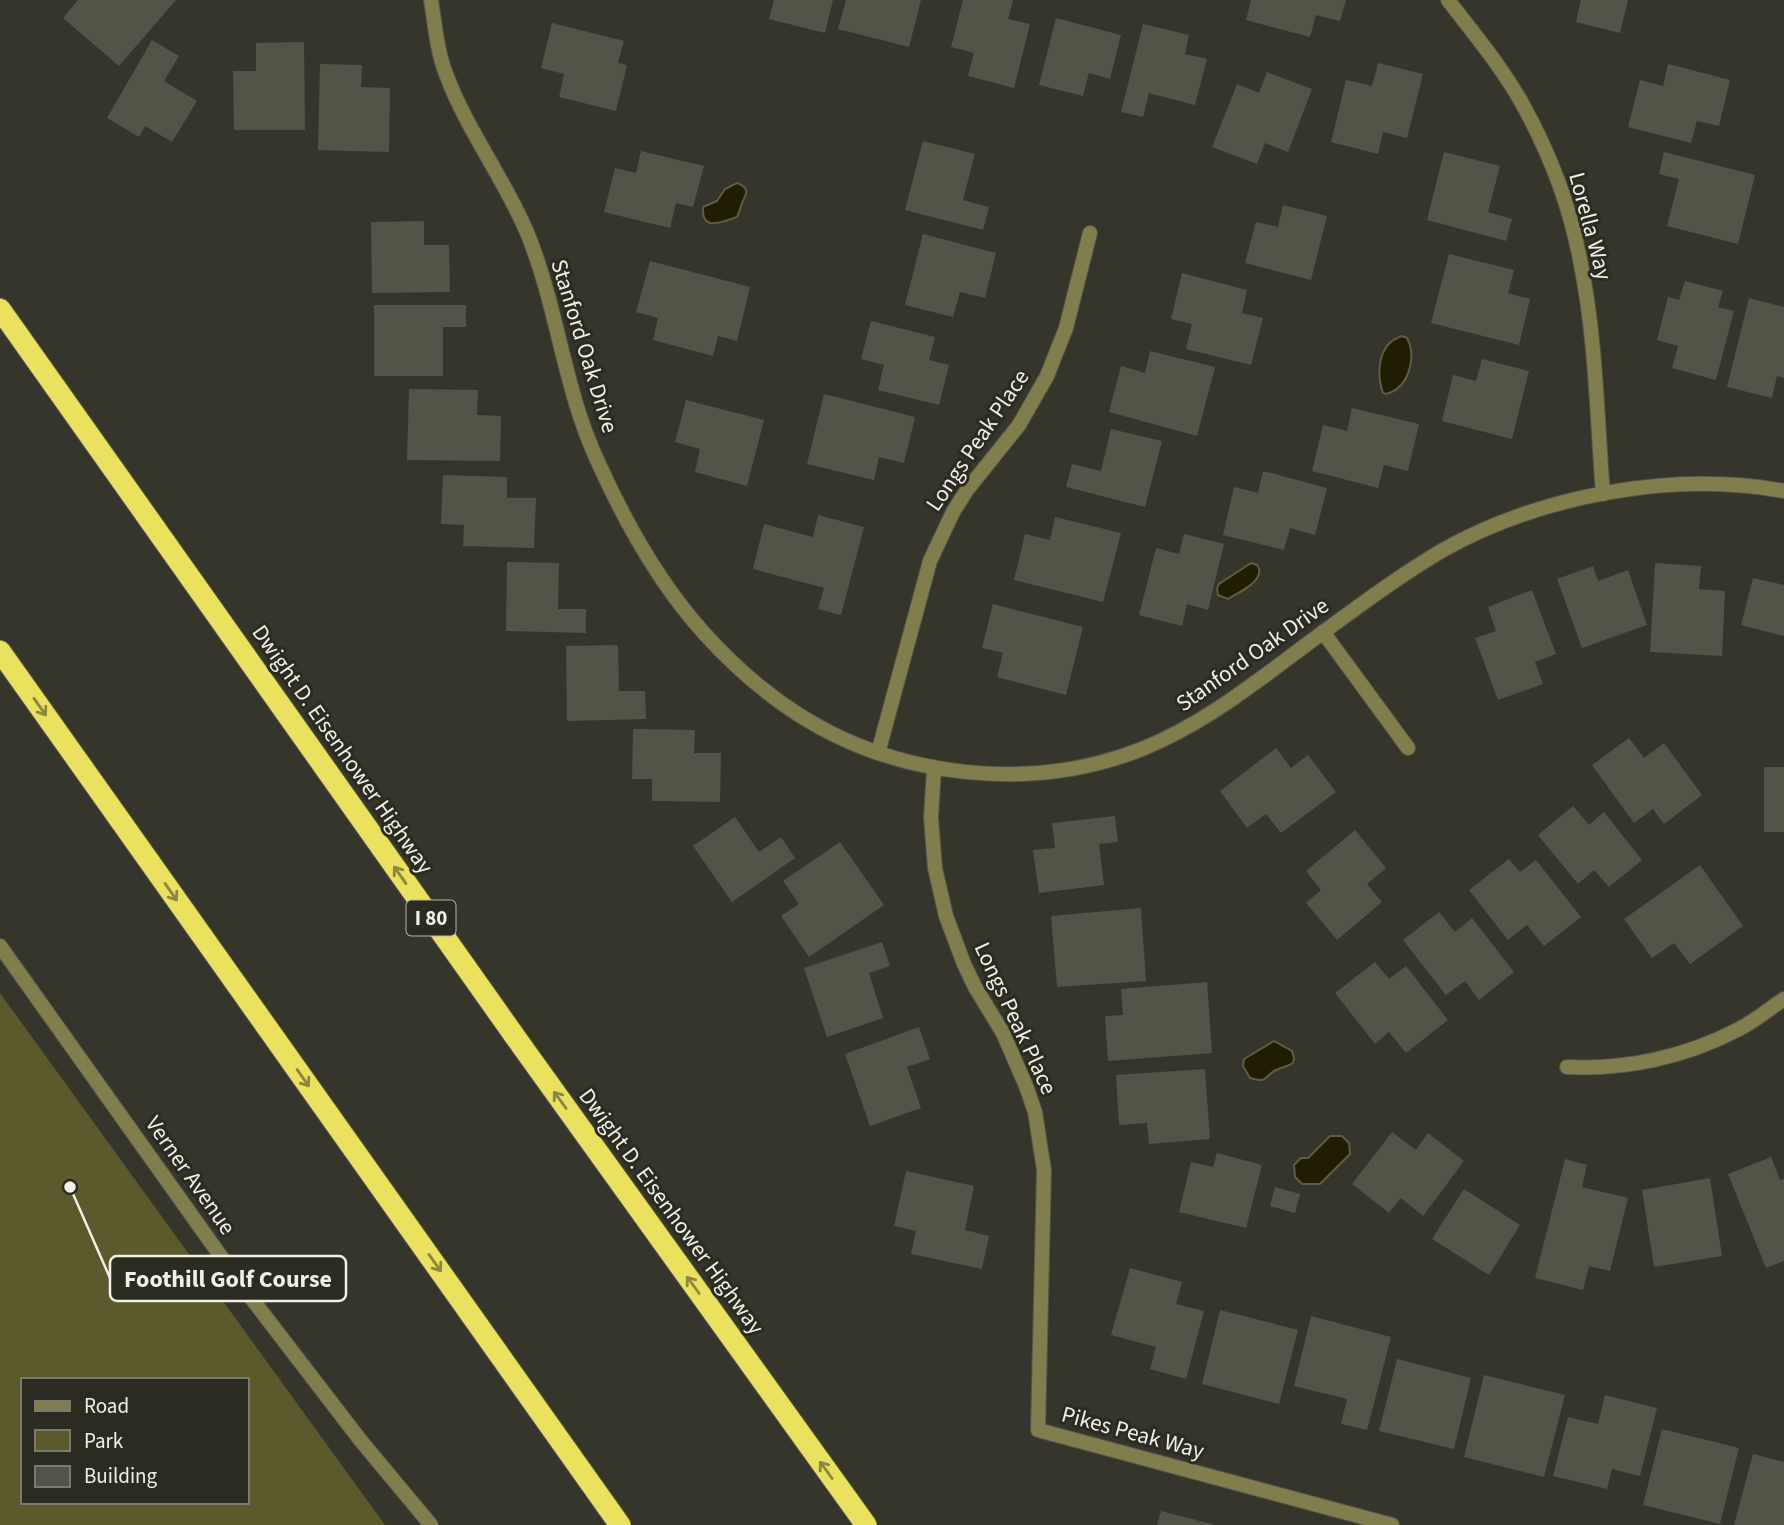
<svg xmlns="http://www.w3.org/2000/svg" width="1784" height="1525" font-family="'Source Sans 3',sans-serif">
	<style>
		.green { fill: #5c592d; fill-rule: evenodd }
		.water { fill: #211e00; stroke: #5f5d46; stroke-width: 2 }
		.building { fill: #545348 }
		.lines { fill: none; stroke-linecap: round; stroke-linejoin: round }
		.lane-casing { stroke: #545349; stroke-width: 16 }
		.street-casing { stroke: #545349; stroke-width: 16 }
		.highway-casing { stroke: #545349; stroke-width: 23 }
		.lane { stroke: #807e4d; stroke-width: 14 }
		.street { stroke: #807e4d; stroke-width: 14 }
		.highway { stroke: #eae25f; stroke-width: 21 }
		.oneway { stroke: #8b8640 }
		.labels { text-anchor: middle; stroke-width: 6; stroke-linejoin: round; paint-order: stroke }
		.shield { fill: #2c2b21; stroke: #b5b5ad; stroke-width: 2 }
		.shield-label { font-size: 21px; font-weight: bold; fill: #f0f0e9 }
		.street-label { font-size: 23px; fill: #f0f0e9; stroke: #2c2b21 }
		.leader { fill: none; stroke: #f0f0e9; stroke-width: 2.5 }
		.callout-dot { fill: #f0f0e9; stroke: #2c2b21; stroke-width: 2.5 }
		.callout { fill: #2c2b21; stroke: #f0f0e9; stroke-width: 2.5 }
		.callout-label { font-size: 24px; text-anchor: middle; font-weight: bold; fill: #f0f0e9 }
	</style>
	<rect width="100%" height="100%" fill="#36352b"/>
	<path class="green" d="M0 993 385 1525H0ZM23 1380H247V1502H23Z"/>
	<path class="water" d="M737 183C753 189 744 196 741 206 740 210 739 213 737 217 724 221 701 233 703 207L717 201 725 189Z
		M1402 336 1407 338C1417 357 1409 388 1386 394L1383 393C1376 373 1378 343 1402 336Z
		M1251 563C1256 565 1257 563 1259 569 1262 583 1237 593 1228 599L1218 595 1217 589 1219 584Z
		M1274 1041 1292 1051 1294 1058 1293 1063C1287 1067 1282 1067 1276 1070 1264 1076 1268 1084 1250 1078L1243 1066 1244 1059Z
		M1330 1136H1342L1349 1143 1350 1154 1320 1184H1302L1295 1177 1294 1165 1301 1158H1308Z"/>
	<path class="building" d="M78 0H176L119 66 63 18Z
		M774 0H833L825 33 769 19Z
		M846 0H921L909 47 838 29Z
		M963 0H1013L1008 19 1030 24 1014 88 968 76 974 53 951 47Z
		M1251 0H1346L1340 21 1316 15 1310 37 1246 20Z
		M1581 0H1628L1620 33 1576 22Z
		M1056 18 1121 35 1110 79 1089 73 1083 96 1039 85Z
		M552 23 624 41 618 63 627 65 616 111 559 97 564 74 541 68Z
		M1143 24 1189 35 1185 54 1207 59 1195 105 1149 93 1143 117 1121 112Z
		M152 40 179 56 164 81 197 101 172 142 145 126 139 137 107 118Z
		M304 42 305 130H234L233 71H256V43Z
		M1378 63 1423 74 1407 138 1383 132 1378 154 1331 142 1346 80 1372 86Z
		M320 64 362 65 361 87 390 88 389 152 318 150Z
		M1668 64 1730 80 1719 126 1697 121 1691 143 1628 127 1640 80 1663 86Z
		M1267 72 1312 89 1288 152 1265 143 1257 164 1212 147 1237 84 1259 93Z
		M923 141 975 154 963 200 989 207 983 230 905 210Z
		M641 151 704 166 693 207 676 203 670 228 604 212 615 168 636 173Z
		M1444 152 1500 166 1488 212 1512 219 1506 241 1427 220Z
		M1664 152 1755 175 1738 244 1667 226 1679 179 1659 174Z
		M1283 205 1327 216 1311 280 1245 263 1256 222 1278 227Z
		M424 221V245H449L450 292 372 293 371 222Z
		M923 234 996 253 985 298 960 292 953 317 905 305Z
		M1449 254 1514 270 1508 293 1530 299 1519 345 1431 323Z
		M650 261 750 287 737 341 718 336 713 356 653 340 658 318 636 312Z
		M1182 273 1247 290 1242 313 1263 318 1251 365 1186 349 1192 324 1171 319Z
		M1685 281 1723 291 1718 307 1734 311 1716 380 1672 368 1678 346 1657 340 1668 297 1679 300Z
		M1749 298 1784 307V378L1777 376 1772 398 1727 387Z
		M374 305H466V327H443V376H374Z
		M871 321 935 337 929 360 949 365 939 405 878 390 884 365 861 359Z
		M1150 351 1215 367 1197 436 1109 412 1121 366 1145 373Z
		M1482 359 1529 371 1512 439 1442 421 1453 375 1476 381Z
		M409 389 478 390 477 415 501 416 500 461 407 460Z
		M824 394 915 417 904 463 879 457 874 480 807 464Z
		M686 400 764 420 747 486 695 472 700 449 675 442Z
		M1352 408 1419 424 1408 471 1384 465 1378 488 1312 471 1323 425 1347 431Z
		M1111 429 1162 441 1145 507 1066 487 1072 464 1101 471Z
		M1263 471 1327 488 1315 535 1290 528 1284 550 1223 535 1234 487 1258 493Z
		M443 475 507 477V498H536L534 548 463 546 464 525 441 524Z
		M818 515 864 527 841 615 818 609 824 588 753 569 764 524 813 537Z
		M1055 517 1121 533 1103 602 1014 580 1025 534 1050 540Z
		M1184 534 1224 544 1208 610 1187 604 1182 626 1139 615 1156 548 1179 554Z
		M507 562 559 563 558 609H586V633L506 631Z
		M1655 563 1701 566 1699 589 1725 591 1722 656 1650 652Z
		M1593 566 1598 581 1628 570 1647 625 1582 648 1557 579Z
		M1753 578 1784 585V636L1741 625Z
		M1532 590 1556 654 1535 662 1543 684 1498 700 1475 638 1496 631 1488 607Z
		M993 604 1083 627 1066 695 997 677 1003 653 982 648Z
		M618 645 619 691H645L646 719 567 721 566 646Z
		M633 729 695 730 694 753H721L720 802 652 801V779H632Z
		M1629 738 1644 758 1664 743 1702 795 1664 824 1653 809 1634 823 1592 765Z
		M1276 748 1291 768 1308 755 1336 792 1281 833 1266 814 1247 828 1220 791Z
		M1764 767H1784V832H1764Z
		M1573 806 1589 825 1604 812 1642 860 1609 887 1594 870 1578 884 1538 835Z
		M1115 816 1118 842 1099 844 1104 885 1039 893 1033 850 1055 848 1052 823Z
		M735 817 759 852 781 837 795 858 732 902 693 846Z
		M1355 830 1386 868 1367 884 1382 902 1337 940 1306 903 1321 890 1306 871Z
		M840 842 884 905 809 957 781 916 799 904 783 881Z
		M1509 859 1520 872 1536 860 1581 917 1544 946 1527 925 1508 940 1469 890Z
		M1700 865 1743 926 1690 964 1674 943 1652 958 1624 919Z
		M1141 908 1146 981 1057 987 1051 916Z
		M1439 912 1455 932 1472 918 1514 972 1479 1000 1465 981 1446 995 1403 940Z
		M882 942 890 966 869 973 883 1018 827 1037 804 968Z
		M1375 962 1389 979 1406 966 1448 1020 1406 1053 1389 1032 1375 1044 1335 993Z
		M1207 982 1212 1053 1108 1061 1105 1016 1123 1015 1121 989Z
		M919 1027 930 1059 907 1067 921 1108 870 1126 845 1054Z
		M1205 1069 1210 1139 1149 1144 1147 1123 1119 1125 1116 1075Z
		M1392 1132 1416 1150 1428 1133 1464 1161 1423 1216 1401 1198 1389 1213 1352 1184Z
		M1217 1153 1262 1165 1246 1228 1179 1212 1191 1162 1213 1167Z
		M1771 1157 1780 1180 1784 1179V1261L1766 1268 1728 1174Z
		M1565 1159 1587 1165 1582 1187 1628 1198 1610 1271 1589 1266 1583 1290 1535 1278Z
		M906 1171 974 1186 965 1230 989 1236 982 1269 911 1254 916 1231 894 1226Z
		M1710 1178 1722 1256 1654 1267 1642 1190Z
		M1275 1187 1300 1194 1295 1213 1270 1206Z
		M1464 1189 1520 1225 1489 1275 1432 1239Z
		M1130 1268 1182 1282 1176 1304 1204 1311 1186 1379 1150 1369 1156 1347 1111 1335Z
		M1220 1310 1298 1330 1279 1404 1202 1384Z
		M1311 1316 1391 1337 1367 1430 1341 1424 1347 1399 1294 1386Z
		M1397 1359 1471 1378 1454 1449 1379 1431Z
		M1484 1375 1565 1395 1544 1477 1464 1457Z
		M1605 1395 1657 1408 1640 1476 1612 1469 1607 1489 1553 1476 1568 1417 1598 1424Z
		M1662 1429 1739 1448 1720 1524 1643 1505Z
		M1753 1454 1784 1462V1525H1734Z
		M1161 1511 1212 1524V1525H1157Z"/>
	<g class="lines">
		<defs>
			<path id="lane" d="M0 946 242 1286 361 1441 431 1525"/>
			<path id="street" d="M431 0C435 25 437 51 446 74 467 131 505 179 528 235 558 309 564 390 598 462 625 522 659 583 703 632 730 662 762 691 796 713 896 778 1031 793 1142 749 1207 723 1262 677 1318 636 1359 606 1399 576 1443 550 1541 495 1674 471 1784 491
				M1448 0C1474 34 1502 67 1523 105 1550 154 1571 209 1581 265 1596 339 1597 419 1603 494
				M1323 632 1408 748
				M878 753 930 561 953 512 967 490 1019 425 1047 376 1066 328 1090 233
				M934 768 931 818 935 868 946 916 964 964 975 987 1003 1033 1026 1086 1035 1112 1044 1170 1038 1430 1392 1525
				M1567 1067C1626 1070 1686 1057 1739 1029 1755 1021 1769 1009 1784 999"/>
			<path id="highway" d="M0 309 521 1045 866 1525
				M0 651 620 1525"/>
		</defs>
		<use href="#lane" class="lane-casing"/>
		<use href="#street" class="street-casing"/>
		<use href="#highway" class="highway-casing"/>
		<use href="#lane" class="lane"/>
		<use href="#street" class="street"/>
		<use href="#highway" class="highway"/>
	</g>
	<defs><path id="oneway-shaft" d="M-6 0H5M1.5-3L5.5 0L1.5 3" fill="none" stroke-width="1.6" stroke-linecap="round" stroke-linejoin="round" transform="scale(1.75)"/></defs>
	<g class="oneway">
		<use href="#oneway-shaft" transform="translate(40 707) rotate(55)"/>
		<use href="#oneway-shaft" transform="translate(400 875) rotate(-125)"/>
		<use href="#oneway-shaft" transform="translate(171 892) rotate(55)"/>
		<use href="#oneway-shaft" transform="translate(303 1078) rotate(55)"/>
		<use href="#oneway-shaft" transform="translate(560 1100) rotate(-126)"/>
		<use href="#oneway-shaft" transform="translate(435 1263) rotate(55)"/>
		<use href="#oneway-shaft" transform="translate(693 1285) rotate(-126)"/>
		<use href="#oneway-shaft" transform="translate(826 1470) rotate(-126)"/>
	</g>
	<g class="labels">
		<rect class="shield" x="406.5" y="900.5" width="49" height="35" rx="5"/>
		<g class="shield-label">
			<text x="431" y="925">I 80</text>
		</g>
		<g class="street-label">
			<text transform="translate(1591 226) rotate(75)" y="8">Lorella Way</text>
			<text transform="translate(585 346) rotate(73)" y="8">Stanford Oak Drive</text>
			<text transform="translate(977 440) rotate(-56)" y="8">Longs Peak Place</text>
			<text transform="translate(1252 654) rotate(-35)" y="8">Stanford Oak Drive</text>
			<text transform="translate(343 749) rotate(55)" y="8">Dwight D. Eisenhower Highway</text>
			<text transform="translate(1016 1018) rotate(65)" y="8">Longs Peak Place</text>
			<text transform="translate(191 1175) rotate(55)" y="8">Verner Avenue</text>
			<text transform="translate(672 1211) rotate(54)" y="8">Dwight D. Eisenhower Highway</text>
			<text transform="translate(1133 1432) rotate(15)" y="8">Pikes Peak Way</text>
		</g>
	</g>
	<path class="leader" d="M70 1187L110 1278"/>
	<circle class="callout-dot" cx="70" cy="1187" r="7"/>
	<rect class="callout" x="110" y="1256" width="236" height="45" rx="7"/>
	<g class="callout-label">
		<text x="228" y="1287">Foothill Golf Course</text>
	</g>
	<rect x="21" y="1378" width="228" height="126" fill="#2c2b21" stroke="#7a7a71" stroke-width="2"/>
	<rect x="35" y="1401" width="35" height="10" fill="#807e4d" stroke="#7a7a71" stroke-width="2"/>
	<text x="84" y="1413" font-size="21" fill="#f0f0e9">Road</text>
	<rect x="35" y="1430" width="35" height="21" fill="#5c592d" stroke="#7a7a71" stroke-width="2"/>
	<text x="84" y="1448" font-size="21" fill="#f0f0e9">Park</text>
	<rect x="35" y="1466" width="35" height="21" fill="#545348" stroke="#7a7a71" stroke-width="2"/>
	<text x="84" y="1483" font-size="21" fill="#f0f0e9">Building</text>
</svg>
